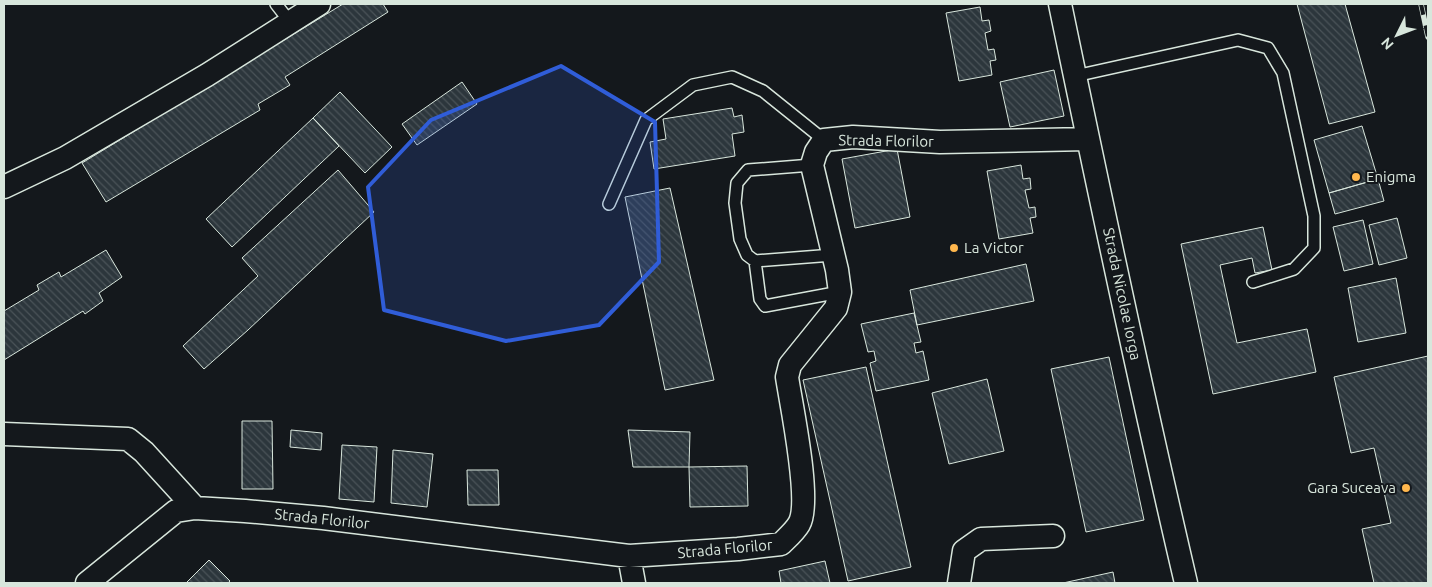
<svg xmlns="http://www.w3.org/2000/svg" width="1432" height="587" font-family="Ubuntu,sans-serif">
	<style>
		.building { fill: url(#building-back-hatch); stroke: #d8e6dc }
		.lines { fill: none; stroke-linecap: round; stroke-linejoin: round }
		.service-casing { stroke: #d8e6dc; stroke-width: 14 }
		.minor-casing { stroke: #d8e6dc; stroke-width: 25 }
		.service { stroke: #14181c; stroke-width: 11 }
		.minor { stroke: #14181c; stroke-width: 22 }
		.rail-casing { stroke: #d8e6dc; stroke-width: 5.5 }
		.rail { stroke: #14181c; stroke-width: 4; stroke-dasharray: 11; stroke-linecap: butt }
		.marked { fill: #305dd8; fill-opacity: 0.2; stroke: #305dd8; stroke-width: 4; stroke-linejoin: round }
		.poi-dot { fill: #ffb74d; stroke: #14181c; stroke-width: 2 }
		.labels { text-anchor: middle; stroke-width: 4; stroke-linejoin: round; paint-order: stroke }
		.street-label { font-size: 15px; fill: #d8e6dc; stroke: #14181c }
		.poi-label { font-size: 15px; fill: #d8e6dc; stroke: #14181c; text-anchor: start }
	</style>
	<defs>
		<pattern id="building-back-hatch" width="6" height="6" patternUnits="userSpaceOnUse" patternTransform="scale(1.25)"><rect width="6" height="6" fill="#2c363c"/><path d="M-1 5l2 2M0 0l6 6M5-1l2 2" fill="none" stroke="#4a5358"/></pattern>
	</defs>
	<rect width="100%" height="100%" fill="#14181c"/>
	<path class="building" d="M343 4H383L388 12 285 77 290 85 258 104 260 110 106 202 82 163Z
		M1297 4H1345L1375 112 1329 124Z
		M980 7 982 21 989 20 991 31 985 33 988 50 994 49 996 60 990 61 992 75 959 81 946 13Z
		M1054 70 1064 116 1010 127 1000 82Z
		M462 82 477 104 417 145 402 124Z
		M340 92 392 147 365 173 313 118Z
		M732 108 734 117 742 115 744 132 732 134 735 156 654 169 650 142 666 139 663 119Z
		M313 118 339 146 232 247 206 219Z
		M1362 126 1378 179 1329 193 1314 140Z
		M897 149 910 217 855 228 842 159Z
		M1021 165 1023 179 1030 178 1031 189 1025 190 1029 208 1035 207 1036 217 1030 218 1033 233 999 239 987 171Z
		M338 170 374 212 248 330 204 369 183 346 258 276 242 258Z
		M1378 179 1384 201 1335 214 1329 193Z
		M670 188 714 380 665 390 625 197Z
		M1397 218 1407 258 1379 265 1369 225Z
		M1363 220 1373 264 1344 271 1333 227Z
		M1263 227 1272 270 1255 273 1252 258 1220 265 1237 343 1307 329 1316 372 1213 394 1181 244Z
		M106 250 122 277 99 293 103 301 85 314 83 311 4 360V311L39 290 37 285 59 272 61 277Z
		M1026 264 1034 301 917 325 910 290Z
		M1396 278 1406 333 1358 342 1348 288Z
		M914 313 921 342 914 343 916 353 923 351 929 380 876 391 870 363 876 361 874 351 868 352 861 324Z
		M1428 356V583H1374L1362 529 1391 523 1374 448 1351 453 1334 377Z
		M1109 357 1144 520 1086 532 1051 369Z
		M866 367 911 567 848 581 803 380Z
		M987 379 1004 451 949 464 932 393Z
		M242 421H272L273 489H242Z
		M291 430 322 433 321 450 290 447Z
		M628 430 690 432 689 467H633Z
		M342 445 377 447 374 502 339 499Z
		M393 450 433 454 427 507 391 503Z
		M747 466 748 506 690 507 689 467Z
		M467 470H498L499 505H468Z
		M209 560 230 581 228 583H186Z
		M825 561 830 583H781L779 571Z
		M1113 572 1115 583H1063Z"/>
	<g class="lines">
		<defs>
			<path id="service" d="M276 4 290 22
				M1075 76 1238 40 1268 48 1283 73 1314 216V248L1294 269 1253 282
				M812 165 748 170 737 183 735 203 740 239 747 255 755 261 833 255
				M609 204 646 120 693 85 732 77 763 91 824 140
				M755 261 760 299 765 306 840 292"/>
			<path id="minor" d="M1060 4C1100 197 1141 391 1186 583
				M4 187 65 158 207 75 319 4
				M4 434 128 439 144 452 195 508
				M629 556 634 583
				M87 583 176 511 195 508 245 511 323 518 629 556 738 549 781 544C787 538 795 531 799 524 812 502 791 404 787 377L790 365 836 308 840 292 837 270 812 165 816 152 824 140 853 137 940 142 1088 139
				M959 583 964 551 981 539 1053 536"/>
		</defs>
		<use href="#service" class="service-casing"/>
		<use href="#minor" class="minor-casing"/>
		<use href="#service" class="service"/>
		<use href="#minor" class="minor"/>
		<defs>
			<path id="rail" d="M1421 4 1428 37"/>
		</defs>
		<use href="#rail" class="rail-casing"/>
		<use href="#rail" class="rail"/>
	</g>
	<path class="marked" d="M561 66 655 122 659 262 599 325 506 341 384 310 368 187 431 120Z"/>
	<g class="poi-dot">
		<circle cx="1356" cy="177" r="5"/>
		<circle cx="954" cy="248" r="5"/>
		<circle cx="1406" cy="488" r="5"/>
	</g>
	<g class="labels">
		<g class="street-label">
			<text transform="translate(886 141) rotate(1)" y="5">Strada Florilor</text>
			<text transform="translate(1122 294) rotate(78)" y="5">Strada Nicolae Iorga</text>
			<text transform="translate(322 519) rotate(6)" y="5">Strada Florilor</text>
			<text transform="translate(725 549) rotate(-5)" y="5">Strada Florilor</text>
		</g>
		<g class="poi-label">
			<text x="1366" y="182">Enigma</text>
			<text x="964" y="253">La Victor</text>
			<text x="1396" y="493" text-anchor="end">Gara Suceava</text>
		</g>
	</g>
	<rect width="1432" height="587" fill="none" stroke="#d8e6dc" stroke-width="10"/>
	<g transform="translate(1397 35) rotate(228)" stroke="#14181c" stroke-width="4" paint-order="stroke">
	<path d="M0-4L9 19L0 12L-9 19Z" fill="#d8e6dc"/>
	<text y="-8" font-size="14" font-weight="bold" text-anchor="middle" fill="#d8e6dc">N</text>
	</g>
</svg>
